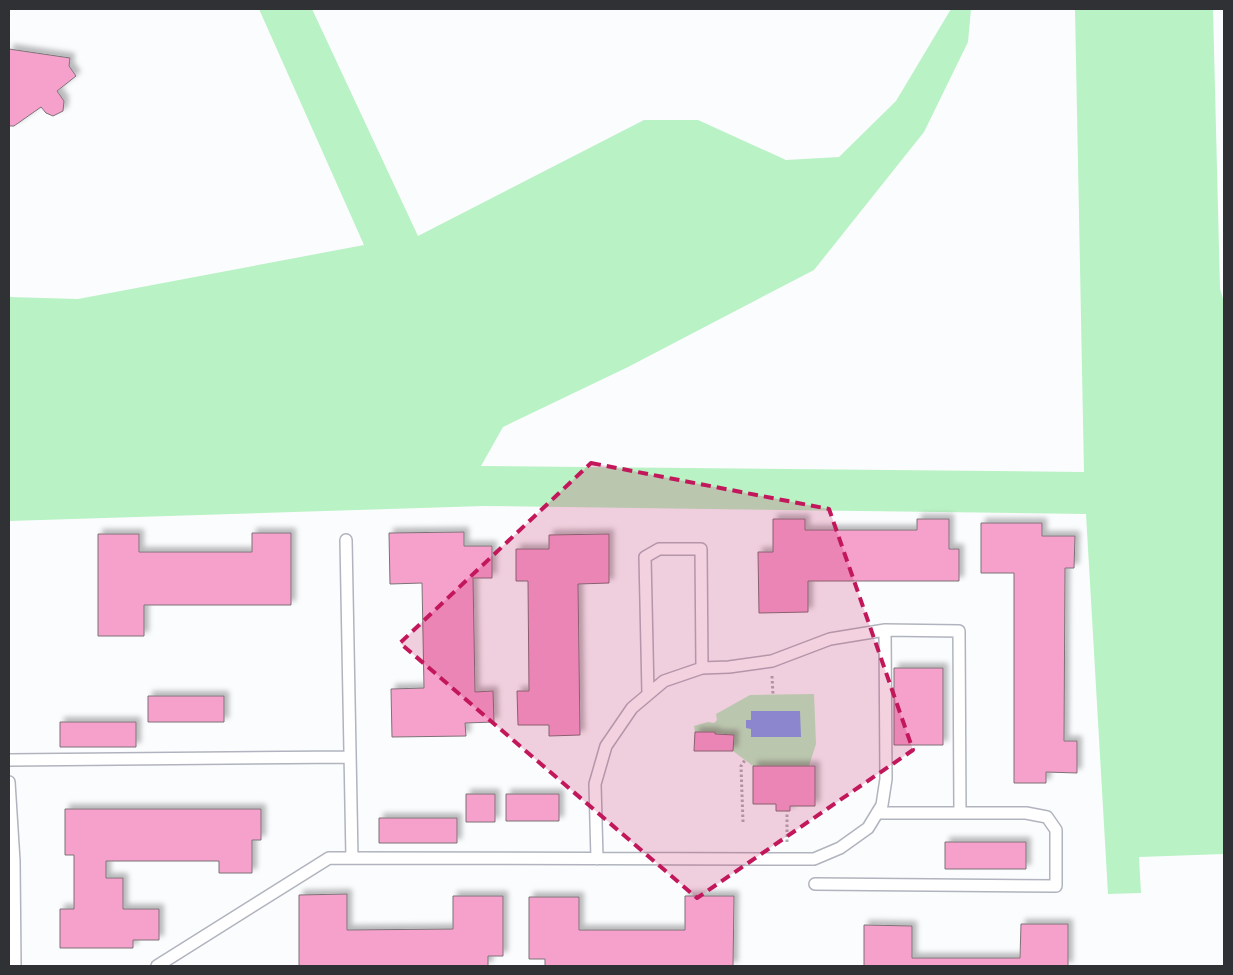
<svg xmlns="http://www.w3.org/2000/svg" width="1233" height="975" font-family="'Open Sans',sans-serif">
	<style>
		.green { fill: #b9f2c4 }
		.water { fill: #7ea2ea }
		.building { fill: #f6a1cc; stroke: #7c7276; filter: url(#shadow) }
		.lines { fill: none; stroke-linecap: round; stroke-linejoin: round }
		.lane-casing { stroke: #b1b4be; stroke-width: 14 }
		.path { stroke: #afb0b3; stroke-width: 3; stroke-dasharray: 2.5 2.5; stroke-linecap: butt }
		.lane { stroke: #fff; stroke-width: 11 }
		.marked { fill: #c2185b; fill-opacity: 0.2; stroke: #c2185b; stroke-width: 4; stroke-dasharray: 10 6; stroke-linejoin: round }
	</style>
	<defs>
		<filter id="shadow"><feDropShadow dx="4.5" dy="-4.5" stdDeviation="2.5" flood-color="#0004"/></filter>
	</defs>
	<rect width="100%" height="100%" fill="#fbfcfe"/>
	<path class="green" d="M259 9H312L418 236 644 120H698L786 160 839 157 896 101 951 9H971L968 42 924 132 814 270 628 367 503 427 481 466 1084 472 1075 9H1213L1220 289 1224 302V854L1139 857 1141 893 1108 894 1086 514 484 506 9 521V297L78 299 364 245Z
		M814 694 816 744 809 766H753L733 751 734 735 715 734 714 732H695L694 726 708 722 714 723 717 720 716 714 750 695Z"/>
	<path class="water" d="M751 711H800L801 737H751V729L746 728V720H751Z"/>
	<path class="building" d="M9 49 70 58 69 66 76 76 57 91 64 101 63 111 53 116 46 113 41 107 14 126H9Z
		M773 519H805V530H917V519H949V549H959V581H808V612L759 613 758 552H773Z
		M981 523H1042V536H1075L1074 568H1065L1064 741H1077V773L1046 772V783H1014V573H981Z
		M464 532V546H492V578H473L475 692 493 691 494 722 465 723 466 736 392 737 391 689 424 688 422 583 390 584 389 533Z
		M252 533H291V605H144V636H98V534H139V552H252Z
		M609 534V583L578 584 580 735 549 736V725H518L517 691H529L528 581H516V549H549V535Z
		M894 668H943V745H894Z
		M148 696H224V722H148Z
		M60 722H136V747H60Z
		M695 732H715V734L734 735 733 751H694Z
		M753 766H815V806H790V811H776V804H753Z
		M466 794H495V822H466Z
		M506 794H559V821H506Z
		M65 809H261V840H252V873H219V861H106V878H123V909H159V940H133V948H60V909H74V855H65Z
		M379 818H457V843H379Z
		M945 842H1026V869H945Z
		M347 894V930L453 929V896H503V956H488V966H299V895Z
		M685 896H734L733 966H545V959H529V897H579V930H685Z
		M1021 924H1068V966H864V925L912 926V958H1020Z"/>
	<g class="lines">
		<defs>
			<path id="lane" d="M346 540 352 858
				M648 694 645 557 659 549H701L702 668
				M9 760 350 757
				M9 782 14 861 15 966
				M597 859 595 784 606 746 632 708 664 681 702 668 729 667 772 661 830 639 885 630 959 631 960 813
				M815 884 1056 886V830L1047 817 1026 813H877
				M157 966 329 858 814 859 840 848 868 828 882 805 886 779 885 630"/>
		</defs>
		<use href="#lane" class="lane-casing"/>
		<path class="path" d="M772 676 773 695
			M743 822 741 766 745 760
			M787 842V811"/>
		<use href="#lane" class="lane"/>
	</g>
	<path class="marked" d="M591 463 829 509 913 750 697 898 400 643Z"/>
	<rect width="1233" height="975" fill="none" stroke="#303135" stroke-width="20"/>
</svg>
